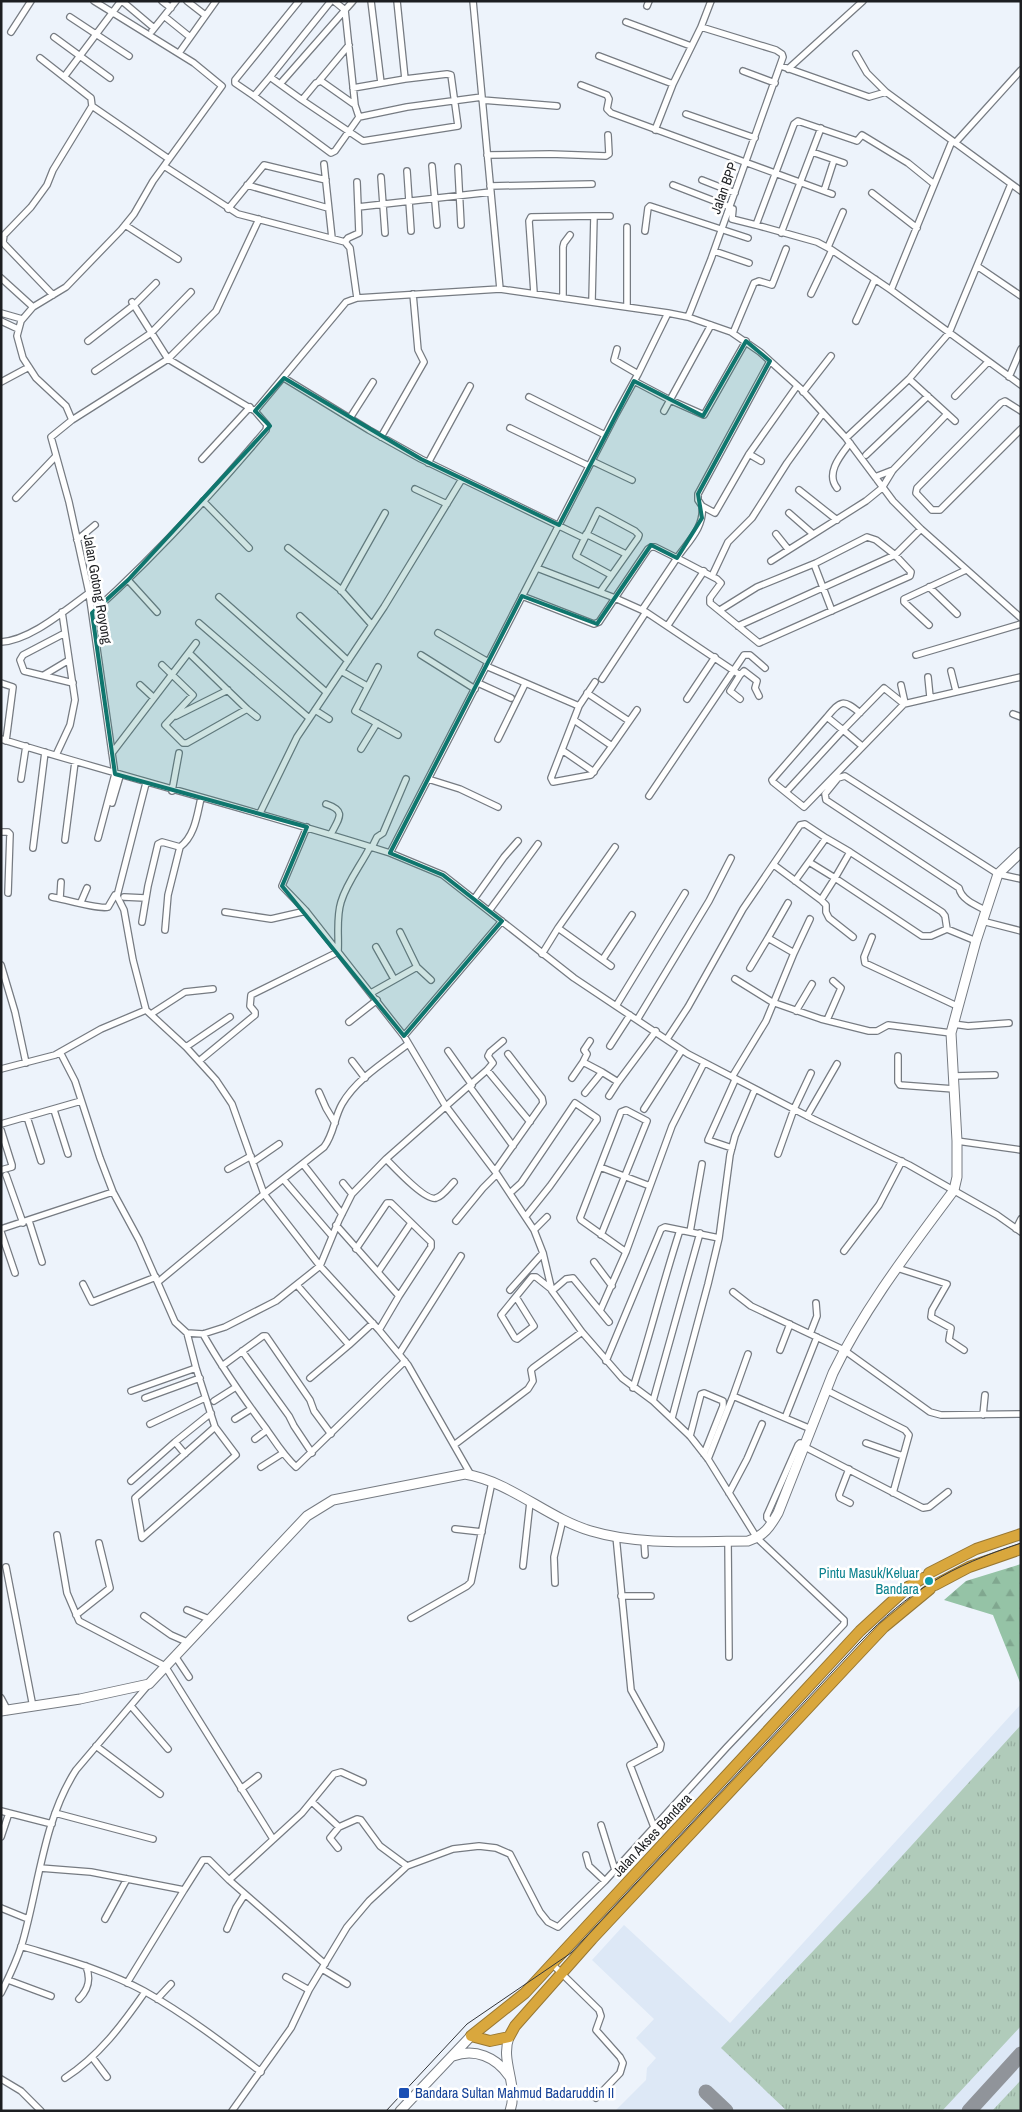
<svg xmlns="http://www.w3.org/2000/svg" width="1022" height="2112" font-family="'Archivo Narrow',sans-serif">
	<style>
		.built { fill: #dde8f6 }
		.grass { fill: url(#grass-tufts) }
		.forest { fill: url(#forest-firs) }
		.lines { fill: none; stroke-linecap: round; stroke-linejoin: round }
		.taxiway { stroke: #90949a; stroke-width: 15 }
		.street-casing { stroke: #767b82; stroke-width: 8 }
		.secondary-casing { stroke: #767b82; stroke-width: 11 }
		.highway-casing { stroke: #977733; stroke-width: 12 }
		.street { stroke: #fff; stroke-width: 5.5 }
		.secondary { stroke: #fff; stroke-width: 9 }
		.highway { stroke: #d9a73d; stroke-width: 10 }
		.tram { stroke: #34363a; stroke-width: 1 }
		.marked { fill: #0f766e; fill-opacity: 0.2; stroke: #0f766e; stroke-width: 4; stroke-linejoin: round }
		.culture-dot { fill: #0f9aa8; stroke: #fff; stroke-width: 2 }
		.transit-dot { fill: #1a4fb4; stroke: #fff; stroke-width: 2 }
		.labels { text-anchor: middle; stroke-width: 5; stroke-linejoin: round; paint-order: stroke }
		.street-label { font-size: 14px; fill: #1c1e21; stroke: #fff }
		.culture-label { font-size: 14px; fill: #0d838f; stroke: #fff; text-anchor: end }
		.transit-label { font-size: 14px; fill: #164399; stroke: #fff; text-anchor: start }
	</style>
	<defs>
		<pattern id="grass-tufts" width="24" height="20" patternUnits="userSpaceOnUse" patternTransform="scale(1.25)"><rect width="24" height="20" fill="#b0cbba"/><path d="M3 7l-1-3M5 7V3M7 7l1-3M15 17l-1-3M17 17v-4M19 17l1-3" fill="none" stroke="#97aea0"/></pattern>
		<pattern id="forest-firs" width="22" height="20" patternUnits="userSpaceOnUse" patternTransform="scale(1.25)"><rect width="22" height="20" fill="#95c3a6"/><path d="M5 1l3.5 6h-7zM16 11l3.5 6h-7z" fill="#80a78f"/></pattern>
	</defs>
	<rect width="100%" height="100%" fill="#edf3fb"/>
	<path class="built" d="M1021 1704V2111H615L646 2080 647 2068 656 2058 636 2038 654 2019 592 1960 624 1925 730 2023Z"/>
	<path class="grass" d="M1021 1725V2026L942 2111H787L721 2048 872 1889Z
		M1021 2080V2111H992Z"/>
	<path class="forest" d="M1021 1564V1685L993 1615 944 1600 966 1581Z"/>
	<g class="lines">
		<path class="taxiway" d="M706 2092 726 2111
			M969 2111 1021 2054"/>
		<defs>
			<path id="street" d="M122 1 154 28
				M162 1 171 8
				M187 1 205 15
				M299 1 235 80V83L254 96 270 77 302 100 316 83 321 81 355 105 359 117 407 107 482 97
				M334 1 345 10 355 105
				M371 1 381 83
				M473 1 500 289
				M647 6 649 1
				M164 16 190 37
				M70 17 129 56
				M626 22 691 46
				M152 31 176 1
				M11 32 31 1
				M54 37 110 78
				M179 53 216 1
				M856 54 867 73 886 92
				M599 56 673 84 655 130
				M40 58 91 98 92 106
				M781 66 869 97 886 92 1021 191
				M788 69 863 1
				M743 71 775 83
				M64 77 121 1
				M270 77 331 1
				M319 81 349 45
				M280 84 353 1
				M673 84 701 27
				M581 85 607 95 609 99 607 109 611 113 832 194
				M353 88 405 79
				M254 96 331 153 335 151 359 117
				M302 100 363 141 458 126 451 75 447 74 405 79 397 1
				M482 100 557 106
				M686 114 755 138
				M955 143 1021 70
				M812 152 844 163
				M487 155 550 154 606 156 609 154 608 135
				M324 164 332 238
				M164 166 238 214 345 242 350 248 357 298 500 289 668 313
				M432 166 437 225
				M458 167 461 225
				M407 171 411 231
				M381 177 385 233
				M702 180 735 193
				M357 182 358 207
				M934 184 908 163 862 135 857 141 798 121 794 124 756 225 817 242 832 250 891 290 1021 385
				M247 185 328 208
				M673 185 730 207
				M490 186 592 184
				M824 191 834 160
				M872 193 917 228
				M228 209 264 165 326 180
				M733 209 732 219 756 225
				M594 216H610
				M125 225 178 259
				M645 231 648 208 650 206 748 238
				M781 233 821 128
				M345 242 348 238 359 233 358 207 491 192
				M828 247 843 212
				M714 251 749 263
				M977 266 1021 296
				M1 278 33 307
				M891 290 952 141
				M534 293 529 221 531 217 594 216 592 301
				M811 294 832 250
				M53 295 5 245 3 242 4 235 31 207 47 185 53 170 92 106 169 159
				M563 297V247L564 243 570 235
				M132 302 168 359 255 411 346 302 357 298
				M627 306V227
				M1 313 22 319
				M688 317 711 259 783 57 782 54 776 50 701 27 711 1
				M1 321 18 329
				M856 321 875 279
				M733 333 754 283 759 281 772 285 786 249
				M88 341 134 305 156 283
				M617 349 614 360 638 374
				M770 361 698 494V500L702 506C705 527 687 543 677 558L717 579 721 583 710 598V603L759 643 910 576 911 572 895 555 921 529
				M95 371 151 333 191 292
				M1009 377 1021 349
				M284 378 369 430 421 459 584 538
				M909 379 955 421
				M634 381 670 400 711 325
				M1 382 29 367
				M803 392 831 356
				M955 396 988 362
				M529 397 605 435
				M664 411 670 400 704 415 746 341
				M1021 411 1005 401 1001 403 917 488 916 493 932 510H940L1021 429
				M350 418 373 382
				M72 420 66 406 36 378 23 358 17 336 21 321 33 307 66 287 121 230 134 214 153 181 222 86 194 63 94 1
				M510 428 589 466
				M381 437 424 362 418 350 413 294
				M846 438 909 379 949 333 1011 184
				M749 454 761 461
				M866 455 928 396
				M202 459 250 407
				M592 461 632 480
				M428 463 470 386
				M875 477 893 470
				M837 488C825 473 841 455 850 443
				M415 489 447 504
				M799 490 837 520
				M16 498 56 456
				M203 501 249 548
				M702 506 715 513 749 454 797 386
				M789 513 813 534
				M586 534 626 554
				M776 534 788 549
				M77 540 95 525
				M288 548 340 589 372 625
				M771 561 866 501 882 488 893 470 947 414
				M814 564 832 611
				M537 568 615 598 648 549 651 547H655L677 558 642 610
				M712 576 728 542 752 518 787 463 823 413
				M128 580 157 612
				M929 587 957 614
				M341 591 385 513
				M600 592 638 538 639 535 635 531 598 511 576 556 611 575
				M522 596 594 624 599 622 615 598 644 611
				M219 597 326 692
				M720 610 757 587 816 563 867 537 876 540 895 555 738 626
				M92 613C154 557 212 494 266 430L267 425 255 411
				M300 616 348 661
				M1021 618 921 529 893 501 846 438 801 389 760 352 731 332 688 317 668 313 638 374 616 414 390 853 443 875 574 978 688 1054 813 1119 909 1165 997 1215 1021 1232
				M199 623 309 718
				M668 625 704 571
				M929 625 904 602V599L966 570
				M65 633 23 655 20 660 24 671 73 683
				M438 633 488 662
				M1 642C31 640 65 610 89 593
				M189 653 247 709
				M421 655 475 689
				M916 655 1021 624
				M162 665 193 695 165 725 183 743H187L247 709 257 717
				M486 666 579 706
				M378 667 355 711 398 735
				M341 671 367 686
				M951 671 956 691
				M44 675 69 660
				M740 675 744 671 757 681 755 688 759 696
				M928 677 930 697
				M602 679 646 612 740 675 730 691 740 699
				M1 683 13 687 6 741
				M478 683 511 698
				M140 685 154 698
				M901 685 905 703
				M587 693 629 721
				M687 699 715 657
				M315 710 329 719
				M1013 714 1021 717
				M176 716 228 690
				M827 717C841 700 843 699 860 713
				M574 720 612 746 591 775 553 782 551 778 579 706 595 682
				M1 739C130 779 261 812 390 853
				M498 739 525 684
				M612 746 637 710
				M862 746 843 730 884 688 904 704
				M361 749 377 723
				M562 750 594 772
				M112 753 196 643
				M56 755 70 725 75 700 62 612
				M21 779 26 746
				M428 779 460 789 498 807
				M146 783 117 896 124 910 133 960 146 1010 186 1047 216 1080 232 1104 264 1194 320 1266 379 1330
				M172 791 179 753
				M786 792 843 730 827 717 772 780 773 782 804 807 904 704 1021 677
				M649 796 744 655H750L765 668
				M112 803 120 776
				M326 804C347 811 339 818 331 834
				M260 813 297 737 384 607 462 479
				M1 832H8L10 834 8 893
				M98 838 115 774 89 593 69 502 51 437 72 420 168 359 216 311 259 219
				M65 840 75 762
				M372 847 377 837 383 833 406 779
				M33 848 45 752
				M809 862 835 878 850 852 942 912 945 916 947 929
				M774 865 821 900 835 878 922 936H931L947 929 976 941
				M795 881 826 838 850 852
				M52 897C63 899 101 910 108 907L115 895 117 896
				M124 897 145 898
				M60 898 61 882
				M474 899 504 857 518 841
				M821 900 826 905V912L829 918 853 937
				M81 902 87 888
				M985 910C975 905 961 899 959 888L826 800 825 794 838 778 845 776 998 874 1021 879
				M489 911 538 844
				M225 912 271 919 306 911
				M982 921 1021 931
				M142 922 148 886 158 844 162 842 180 847
				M165 930 168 895 180 847C195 836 197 815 201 798
				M400 932 417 967
				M872 937 864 957 865 963 957 1006
				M376 947 394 979
				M338 952C339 936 336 918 341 902 347 882 361 865 370 847
				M794 953 810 919
				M542 954 558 928
				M603 959 632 915
				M1 965 15 1012 26 1063
				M611 966 558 928 615 847
				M750 968 768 938
				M735 979 772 1002 821 1019 869 1031H877L888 1025 951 1033
				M371 993 417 967 431 980
				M616 1006 685 893
				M796 1011 812 984
				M151 1014 185 992 213 989
				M637 1020 709 901 731 858
				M827 1020 841 988 833 981
				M349 1022 377 1000
				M953 1024 968 1026 1009 1023
				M404 1036 502 921
				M667 1039 688 1007 743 909 800 825 805 824 826 838
				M610 1046 630 1015
				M186 1047 230 1017
				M448 1051 472 1085
				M60 1052 75 1081 100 1158 113 1192 139 1240 175 1322 187 1333 203 1334 225 1327 276 1301 320 1266 339 1220 352 1194 386 1159 487 1070 493 1063 488 1056 490 1052 503 1041
				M898 1056V1082L900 1085 954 1089
				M199 1061 255 1015V1012L250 1006 251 995 338 952
				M352 1061 365 1078
				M583 1062 587 1054 584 1050 590 1041
				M1 1069 55 1055 101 1029 146 1010
				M487 1070 530 1122
				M953 1076 995 1075
				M732 1077 766 1021 794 953 768 938 788 903
				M572 1078 583 1062 602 1072
				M470 1087 513 1146
				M319 1092 326 1108 335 1123
				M585 1093 602 1072 618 1082 656 1031
				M609 1096 618 1082
				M644 1109 682 1050
				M54 1110 68 1154
				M807 1116 837 1064
				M27 1117 41 1161
				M1 1124 81 1101
				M1 1130 12 1165V1167L1 1170
				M957 1141 1021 1150
				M732 1148 708 1140 735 1080
				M778 1154 794 1109 811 1073
				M386 1159C393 1166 426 1202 436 1198 443 1196 449 1187 454 1182
				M253 1162 279 1144
				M303 1164 342 1214
				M600 1167 650 1186
				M228 1169 251 1156
				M495 1171 543 1103 542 1098 508 1054
				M6 1175 23 1223
				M283 1179 332 1236
				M343 1183 352 1194
				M510 1193 521 1183 575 1103 597 1118V1120L550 1186 526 1216
				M29 1221 42 1262
				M456 1221 483 1188 497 1174
				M336 1225 399 1296 379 1330 408 1365 471 1475
				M1 1229 113 1192
				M1016 1229 1021 1219
				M534 1230 547 1217
				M1 1232 15 1273
				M690 1232 702 1164
				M601 1235 647 1121 626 1110 621 1112 580 1218 581 1220 626 1252
				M356 1249 387 1203H391L431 1242V1247L399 1296
				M844 1251 879 1205 902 1161
				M594 1262 612 1286
				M897 1268 947 1284 932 1310 931 1317 951 1328 949 1340 964 1350
				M378 1272 411 1223
				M158 1282 264 1194 324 1147C334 1134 334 1118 342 1104 356 1079 386 1061 408 1044
				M83 1284 92 1302 156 1277
				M297 1285 349 1345 373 1323
				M510 1290 543 1253
				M552 1291 566 1279 573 1278 609 1322
				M733 1292 751 1306 844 1350 930 1412 941 1415 1021 1414
				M516 1297 534 1326 517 1339 515 1338 501 1315 532 1277H536L551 1289
				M600 1311 626 1252 672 1126 704 1063
				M203 1334C222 1368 244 1399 267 1430 276 1443 284 1456 296 1467L405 1361
				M810 1334 817 1316 816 1303
				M780 1350 790 1324
				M242 1351 289 1416 294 1426 312 1453
				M399 1354 461 1256
				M606 1361 661 1229 665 1227 719 1238
				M222 1366 263 1336H266L310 1400 314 1411 331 1434
				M196 1368 215 1427 236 1455 142 1538 135 1498 215 1427
				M310 1378 349 1345
				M633 1388C650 1335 663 1282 680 1230
				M826 1390 905 1430 909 1435 893 1493
				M131 1391 196 1368 187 1333
				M733 1396 748 1354
				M145 1398 200 1378
				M214 1401 236 1387
				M653 1401 700 1233
				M983 1415 985 1395
				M672 1418 708 1284 719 1238 730 1155 735 1136 755 1089
				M785 1418 817 1337
				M235 1419 251 1409
				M150 1424 205 1398
				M690 1436 701 1394 704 1393 723 1401V1406L704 1454
				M255 1439 267 1430
				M175 1442 185 1454
				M866 1443 903 1456
				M454 1445 528 1389 533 1381 531 1370 533 1368 582 1332
				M805 1447 923 1508 929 1507 948 1492
				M708 1459 733 1396 811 1429
				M261 1467 283 1453
				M849 1469 839 1495 840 1498 850 1503
				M131 1481 175 1442 211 1413
				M729 1493 747 1459 762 1424
				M772 1523 767 1518V1515L798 1445 800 1443 806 1444
				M455 1529 482 1532
				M57 1535 67 1593 79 1621 165 1666 273 1839
				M616 1536 631 1690 661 1744 660 1749 630 1765 654 1827
				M644 1539 645 1555
				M728 1541 729 1657
				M523 1566 530 1502
				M6 1567 33 1707
				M555 1583 554 1557 563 1519
				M621 1596H651
				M187 1610 209 1619
				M76 1615 110 1588 99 1543
				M144 1616 171 1635 187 1642
				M411 1618 467 1586 471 1582 492 1482
				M175 1656 189 1677
				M1 1698 8 1711
				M131 1706 168 1749
				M96 1746 160 1794
				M241 1789 258 1776
				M312 1802 339 1827 357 1819 361 1820 380 1846 407 1866
				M1 1811 52 1824
				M55 1813 153 1839
				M601 1825 615 1870
				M1 1837 9 1813
				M338 1848 330 1838 339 1827
				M586 1855 589 1866 605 1881
				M40 1868 91 1872 184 1890 203 1860H209L229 1880 302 1813 334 1774 341 1772 363 1782
				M229 1880 325 1964
				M1 1908 28 1919
				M105 1919 127 1879
				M227 1929 236 1908 245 1894
				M21 1946C63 1959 105 1970 144 1991 185 2014 223 2043 261 2072
				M552 1964 599 2010 601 2016 596 2030 620 2057 623 2063 620 2073 596 2098
				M322 1969 347 1984
				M286 1977 309 1990
				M8 1980 51 1996
				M127 1983 184 1890
				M1 1993C9 1977 17 1960 22 1944 39 1886 43 1821 76 1770L149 1684
				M79 1999C89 1989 91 1979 86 1966
				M157 1999 171 1984
				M92 2057 107 2077
				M65 2078C99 2056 122 2025 145 1992
				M1 2079 21 2091 41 2111
				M232 2111 291 2028 309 1990 347 1927 369 1901 407 1866 453 1849 479 1846 496 1848 510 1854 540 1912 548 1922 558 1927 605 1881 727 1747 844 1624V1620L757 1538 708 1459 690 1436 653 1401 622 1378 582 1332 552 1291 543 1253 534 1230 497 1174 445 1105 404 1036 306 911 282 886 307 827"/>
			<path id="secondary" d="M1 1711 80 1699 149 1684 307 1516 333 1500 465 1474C511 1482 547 1518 591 1531 641 1546 697 1541 748 1541 764 1536 770 1527 778 1513L833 1373C865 1307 911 1248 954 1190L957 1177V1141L951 1033 976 941 998 874 1021 852
				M509 2037C500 2062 519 2085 510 2111
				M453 2056C475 2048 496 2057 509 2076
				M400 2111 471 2036"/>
			<path id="highway" d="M929 1573 976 1549 1021 1534
				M935 1585 969 1567 1021 1549
				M471 2036 490 2041 509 2037 515 2026 592 1939 852 1661 884 1627 930 1589
				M471 2036 525 1993 860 1631 908 1587 923 1578"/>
		</defs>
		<use href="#street" class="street-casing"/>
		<use href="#secondary" class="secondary-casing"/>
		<use href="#highway" class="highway-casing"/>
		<use href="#street" class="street"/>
		<use href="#secondary" class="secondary"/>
		<use href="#highway" class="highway"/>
		<path class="tram" d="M386 2111 467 2024 571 1953 858 1644C911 1589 949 1567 1021 1543"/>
	</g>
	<path class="marked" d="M746 341 770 361 698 494 702 518 677 558 651 545 597 624 522 596 390 853 443 875 502 921 404 1036 282 886 307 827 115 774 92 613 128 580 270 426 255 411 284 378 421 459 559 525 634 381 703 416Z"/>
	<circle class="culture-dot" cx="929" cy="1581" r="5"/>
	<rect class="transit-dot" x="398" y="2087" width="12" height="12" rx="2.5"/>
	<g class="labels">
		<g class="street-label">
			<text transform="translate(724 188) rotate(-70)" y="5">Jalan BPP</text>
			<text transform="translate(98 589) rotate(80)" y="5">Jalan Gotong Royong</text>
			<text transform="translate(652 1835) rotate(-47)" y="5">Jalan Akses Bandara</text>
		</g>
		<g class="culture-label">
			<text x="919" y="1578">Pintu Masuk/Keluar<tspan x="919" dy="16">Bandara</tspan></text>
		</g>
		<g class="transit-label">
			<text x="415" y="2098">Bandara Sultan Mahmud Badaruddin II</text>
		</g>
	</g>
	<rect width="1022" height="2112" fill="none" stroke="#1c1e21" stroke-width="5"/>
</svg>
